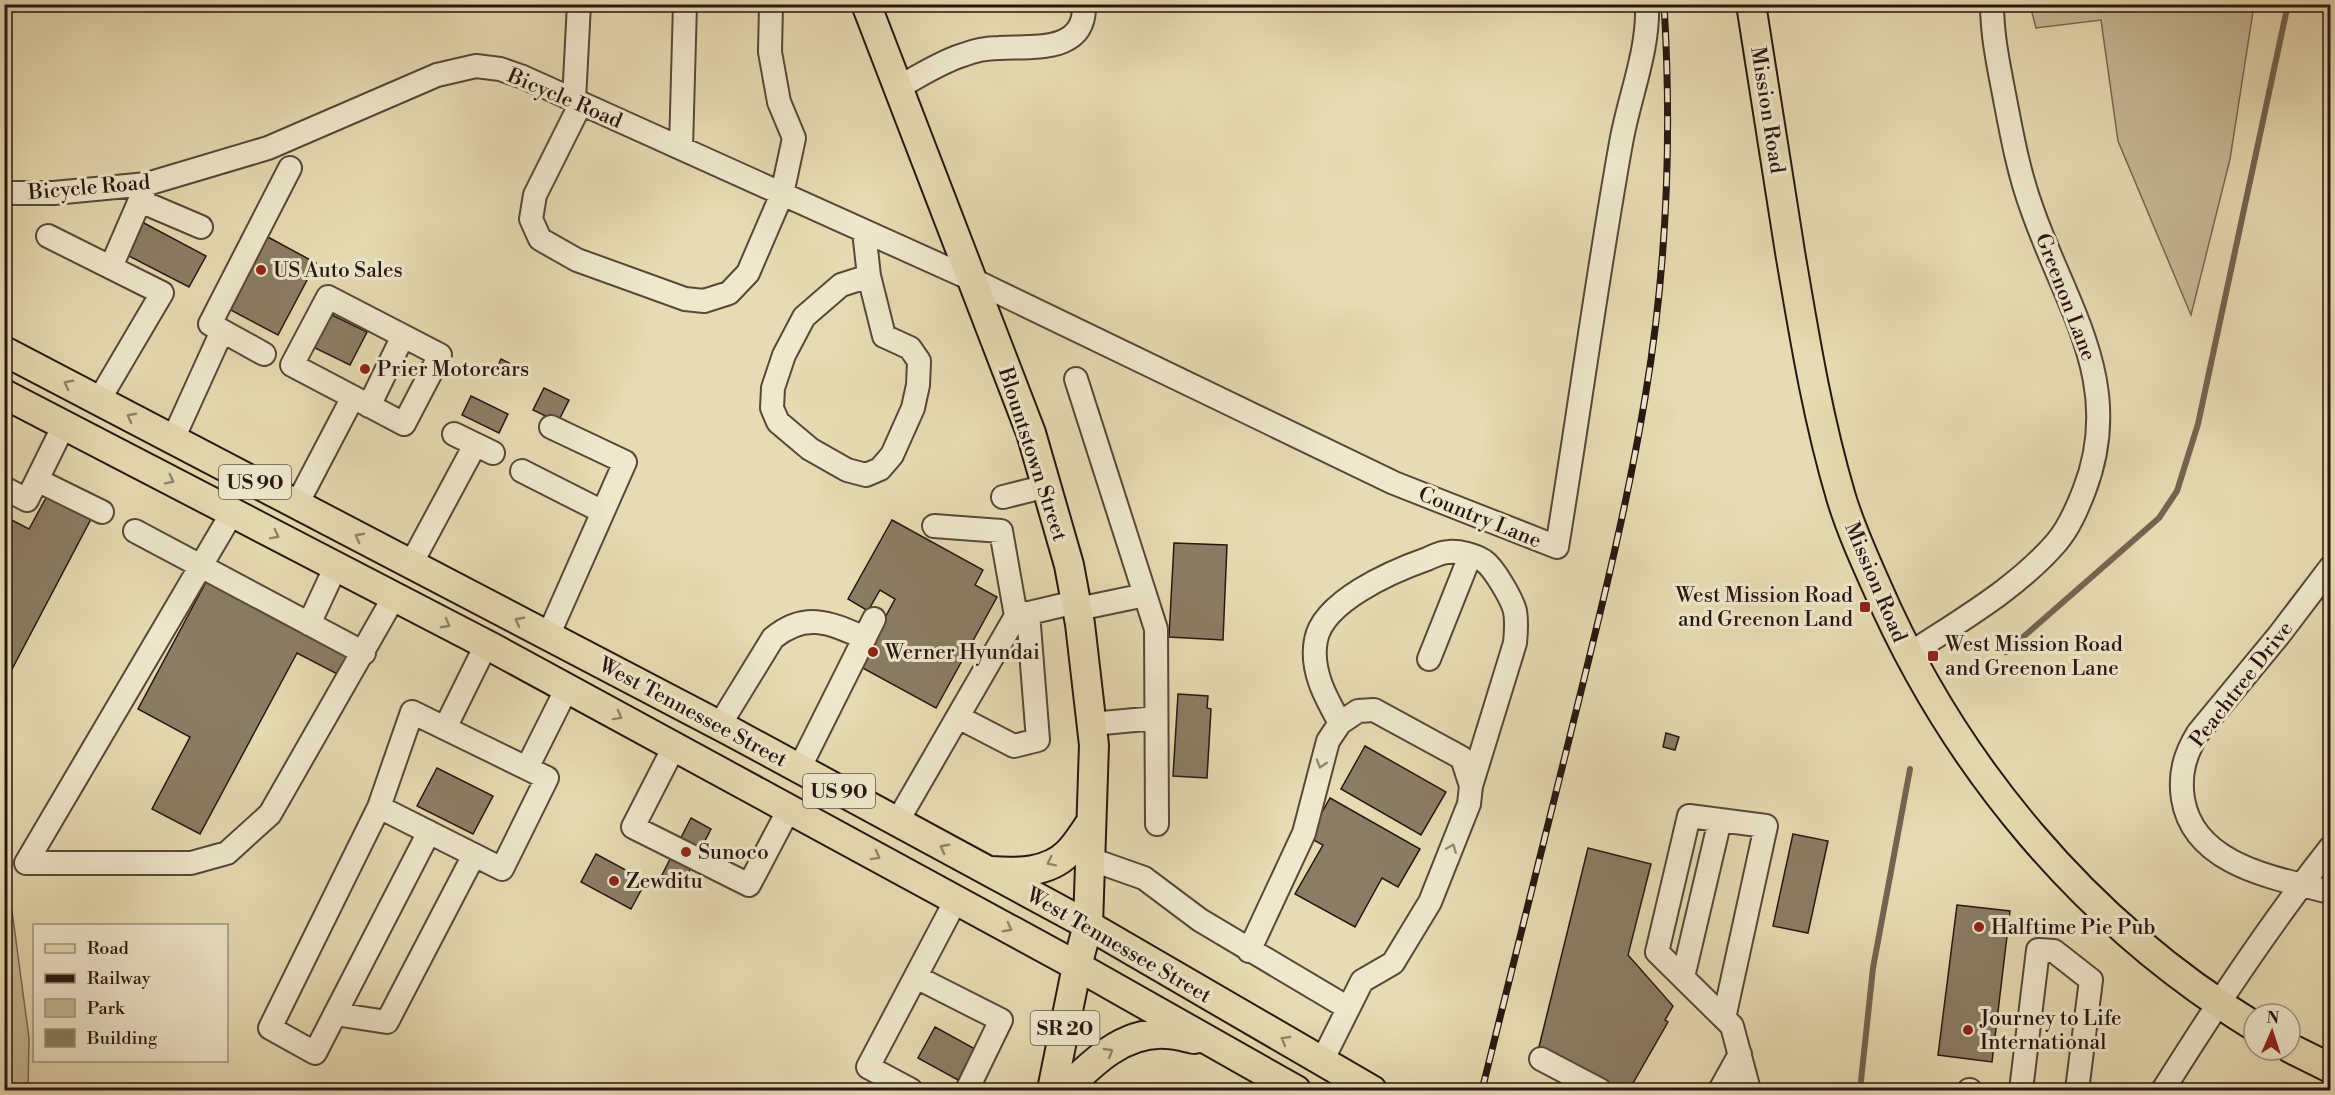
<svg xmlns="http://www.w3.org/2000/svg" width="2335" height="1095" font-family="'Libre Bodoni',serif">
	<style>
		.green { fill: #c6ba97; stroke: #766854; stroke-width: 1.5 }
		.lines { fill: none; stroke-linecap: round; stroke-linejoin: round }
		.stream { stroke: #736451; stroke-width: 6 }
		.building { fill: #8a7d65; stroke: #271711; stroke-width: 1.5 }
		.minor-casing { stroke: #574839; stroke-width: 26 }
		.major-casing { stroke: #271711; stroke-width: 32 }
		.minor { stroke: #efe8cd; stroke-width: 22 }
		.major { stroke: #e6dbb2; stroke-width: 28 }
		.rail-casing { stroke: #271711; stroke-width: 7 }
		.rail { stroke: #efe8cd; stroke-width: 4.5; stroke-dasharray: 14; stroke-linecap: butt }
		.oneway { stroke: #90836a }
		.oneway2 { stroke: #958a78 }
		.poi-dot { fill: #8f2418; stroke: #efe8cd; stroke-width: 2 }
		.labels { text-anchor: middle; stroke-width: 6; stroke-linejoin: round; paint-order: stroke }
		.shield { fill: #efe8cd; stroke: #635649; stroke-width: 1.5 }
		.shield-label { font-size: 20px; font-weight: bold; fill: #271711 }
		.street-label { font-size: 21px; fill: #271711; stroke: #efe8cd }
		.poi-label { font-size: 21px; fill: #271711; stroke: #efe8cd; text-anchor: start }
	</style>
	<rect width="100%" height="100%" fill="#e6dbb2"/>
	<filter id="stains"><feTurbulence type="fractalNoise" baseFrequency=".00333" numOctaves="4"/><feColorMatrix values="0 0 0 0 .2 0 0 0 0 .09 0 0 0 0 .02 0 0 0 .5 -.17"/></filter>
	<radialGradient id="worn" r=".72"><stop offset=".6" stop-color="#630" stop-opacity="0"/><stop offset="1" stop-color="#630" stop-opacity=".3"/></radialGradient>
	<path class="green" d="M2030 5H2254L2230 159 2191 315 2118 141 2101 20 2036 28Z
		M4 907 12 911 29 1038 28 1090H5Z"/>
	<g class="lines">
		<path class="stream" d="M2006 652 2159 518 2177 491 2198 424 2288 4
			M1860 1090 1873 968 1910 769"/>
	</g>
	<path class="building" d="M142 222 206 256 189 287 125 254Z
		M266 236 316 263 278 335 227 308Z
		M330 314 367 332 350 365 313 347Z
		M501 359 517 367 511 377 496 370Z
		M544 388 569 400 558 422 533 410Z
		M471 396 508 414 499 433 462 415Z
		M47 496 91 519 11 671 4 668V516L29 529Z
		M892 520 983 570 975 585 997 597 936 708 859 666 895 599 880 590 868 611 848 599Z
		M1174 543 1227 545 1223 640 1169 637Z
		M206 582 354 660 345 678 297 653 200 834 152 809 190 737 138 709Z
		M1178 694 1208 696 1207 708 1211 709 1207 778 1173 776Z
		M1666 733 1679 737 1675 750 1663 747Z
		M1365 746 1446 792 1421 835 1341 789Z
		M437 768 493 796 473 834 417 806Z
		M1330 798 1420 849 1398 887 1382 878 1355 927 1295 894 1323 845 1308 837Z
		M691 818 711 829 682 885 662 875Z
		M1793 834 1828 841 1808 933 1773 926Z
		M1588 848 1651 864 1628 955 1673 1006 1665 1020 1668 1022 1629 1090H1607L1538 1051Z
		M596 854 646 881 631 909 581 882Z
		M1957 905 2010 911 1992 1062 1938 1055Z
		M935 1027 975 1049 958 1080 918 1058Z"/>
	<g class="lines">
		<defs>
			<path id="minor" d="M897 88C918 77 940 62 963 55 973 51 988 48 999 48 1033 46 1086 54 1084 4
				M574 100 579 4
				M581 103 535 195 531 219 540 239 577 260 685 299 704 301 729 293 748 273 782 194 794 138 779 102 770 52 771 4
				M681 148 685 4
				M4 193H54L147 184 268 148 437 75 476 66 500 69 523 77 971 279 1394 483 1557 547C1579 413 1597 277 1621 143 1629 97 1649 51 1647 4
				M140 201 201 227
				M864 231 869 276 884 336 910 348 919 361 918 385 913 408 892 455 880 469 866 475 847 470 810 449 778 422 772 408 773 388 784 355 804 317 841 285 869 276
				M48 236 162 293 99 400
				M111 267 147 184
				M328 297 440 355 404 424 292 365Z
				M264 354 210 324 290 168
				M1076 379 1156 629 1157 824
				M369 406 403 336
				M454 434 493 453
				M173 439 222 331
				M522 471 603 512
				M37 480 102 512
				M4 488 27 500 64 425
				M1003 497 1047 486
				M297 504 353 397
				M232 513 26 863H191L227 853 270 814 394 597
				M135 531 364 653
				M411 564 475 445
				M2330 568 2279 635 2198 733C2185 754 2179 774 2183 799 2194 866 2276 878 2330 892
				M1078 609 1145 595
				M1016 616 1076 602
				M309 624 336 566
				M548 636 625 462 551 427
				M1908 655C1959 621 2015 590 2056 543 2069 528 2077 509 2084 491 2126 384 2066 307 2032 209 2019 174 2012 136 2005 99 1999 68 1992 36 1992 4
				M1429 659 1470 556
				M958 717 1014 746 1038 740 1028 613
				M1340 723C1326 698 1310 670 1316 640 1323 601 1393 571 1427 559 1434 556 1441 552 1449 552 1459 551 1475 555 1484 561 1494 568 1512 599 1515 611 1517 622 1516 633 1515 643L1471 786
				M1092 724 1156 718
				M719 726 773 638C806 611 830 623 865 638
				M445 728 486 645
				M674 747 633 827 749 885 789 809
				M527 768 567 688
				M799 769 874 619
				M379 807 502 869 547 778 412 712 379 807 270 1028 315 1053 429 832
				M897 822 1016 616 1001 531 934 526
				M1090 859 1144 878 1200 920 1348 1008
				M1249 951 1304 833 1328 741 1340 723 1358 711 1374 710 1462 758 1471 786 1469 804 1430 902 1393 963 1362 981 1322 1061
				M916 977 1001 1020 967 1090
				M1683 977 1720 820
				M335 1014 387 1022 474 855
				M1724 1018 1766 826 1689 816 1657 952 1732 1026 1749 1090
				M1541 1059 1600 1090
				M911 1090 868 1067 956 900
				M1720 1090 1740 1054
				M1969 1090H1970
				M2021 1090 2038 950 2054 951 2091 980 2077 1090
				M2163 1090C2215 1007 2269 925 2330 848"/>
			<path id="major" d="M866 4 1031 433 1069 565 1080 624 1094 745 1088 925 1077 966 1052 1090
				M1751 4C1764 87 1777 169 1790 252 1804 334 1817 416 1841 497 1850 527 1863 556 1876 585 1954 766 2086 923 2254 1026
				M4 351 732 732 1088 925 1372 1090
				M4 394 493 648 1077 966 1296 1090
				M991 871C1017 873 1048 873 1068 853 1077 844 1084 832 1091 822
				M2290 1048 2330 1068
				M1065 1090C1092 1063 1124 1031 1166 1034 1175 1034 1185 1037 1194 1039"/>
		</defs>
		<use href="#minor" class="minor-casing"/>
		<use href="#major" class="major-casing"/>
		<use href="#minor" class="minor"/>
		<use href="#major" class="major"/>
		<defs>
			<path id="rail" d="M1482 1090C1511 974 1540 857 1569 740 1597 626 1626 513 1645 398 1667 268 1672 135 1664 4"/>
		</defs>
		<use href="#rail" class="rail-casing"/>
		<use href="#rail" class="rail"/>
	</g>
	<defs><path id="oneway-chevron" d="M-2-3.5L2.5 0L-2 3.5" fill="none" stroke-width="1.6" stroke-linecap="round" stroke-linejoin="round" transform="scale(1.5)"/></defs>
	<g class="oneway">
		<use href="#oneway-chevron" transform="translate(68 384) rotate(-152)"/>
		<use href="#oneway-chevron" transform="translate(131 417) rotate(-152)"/>
		<use href="#oneway-chevron" transform="translate(170 480) rotate(27)"/>
		<use href="#oneway-chevron" transform="translate(275 535) rotate(27)"/>
		<use href="#oneway-chevron" transform="translate(359 537) rotate(-152)"/>
		<use href="#oneway-chevron" transform="translate(519 621) rotate(-152)"/>
		<use href="#oneway-chevron" transform="translate(446 624) rotate(28)"/>
		<use href="#oneway-chevron" transform="translate(618 716) rotate(29)"/>
		<use href="#oneway-chevron" transform="translate(944 848) rotate(-152)"/>
		<use href="#oneway-chevron" transform="translate(876 856) rotate(29)"/>
		<use href="#oneway-chevron" transform="translate(1051 862) rotate(154)"/>
		<use href="#oneway-chevron" transform="translate(1008 928) rotate(28)"/>
		<use href="#oneway-chevron" transform="translate(1285 1040) rotate(-150)"/>
		<use href="#oneway-chevron" transform="translate(1109 1052) rotate(-31)"/>
	</g>
	<g class="oneway2">
		<use href="#oneway-chevron" transform="translate(1321 764) rotate(107)"/>
		<use href="#oneway-chevron" transform="translate(1452 848) rotate(-68)"/>
	</g>
	<g class="poi-dot">
		<circle cx="261" cy="270" r="6"/>
		<circle cx="365" cy="369" r="6"/>
		<rect x="1859" y="601" width="12" height="12" rx="3"/>
		<circle cx="873" cy="652" r="6"/>
		<rect x="1927" y="650" width="12" height="12" rx="3"/>
		<circle cx="686" cy="852" r="6"/>
		<circle cx="614" cy="881" r="6"/>
		<circle cx="1979" cy="927" r="6"/>
		<circle cx="1968" cy="1030" r="6"/>
	</g>
	<g class="labels">
		<g class="shield">
			<rect x="219" y="465" width="72" height="34" rx="4.5"/>
			<rect x="803" y="774" width="72" height="34" rx="4.5"/>
			<rect x="1030.5" y="1011" width="69" height="34" rx="4.5"/>
		</g>
		<g class="shield-label">
			<text x="255" y="489">US 90</text>
			<text x="839" y="798">US 90</text>
			<text x="1065" y="1035">SR 20</text>
		</g>
		<g class="street-label">
			<text transform="translate(565 98) rotate(23)" y="7">Bicycle Road</text>
			<text transform="translate(1768 110) rotate(81)" y="7">Mission Road</text>
			<text transform="translate(89 187) rotate(-5)" y="7">Bicycle Road</text>
			<text transform="translate(2066 297) rotate(69)" y="7">Greenon Lane</text>
			<text transform="translate(1033 454) rotate(72)" y="7">Blountstown Street</text>
			<text transform="translate(1480 517) rotate(22)" y="7">Country Lane</text>
			<text transform="translate(1876 582) rotate(67)" y="7">Mission Road</text>
			<text transform="translate(2241 684) rotate(-52)" y="7">Peachtree Drive</text>
			<text transform="translate(693 712) rotate(28)" y="7">West Tennessee Street</text>
			<text transform="translate(1119 945) rotate(30)" y="7">West Tennessee Street</text>
		</g>
		<g class="poi-label">
			<text x="273" y="277">US Auto Sales</text>
			<text x="377" y="376">Prier Motorcars</text>
			<text x="1853" y="602" text-anchor="end">West Mission Road<tspan x="1853" dy="24">and Greenon Land</tspan></text>
			<text x="1945" y="651">West Mission Road<tspan x="1945" dy="24">and Greenon Lane</tspan></text>
			<text x="885" y="659">Werner Hyundai</text>
			<text x="698" y="859">Sunoco</text>
			<text x="626" y="888">Zewditu</text>
			<text x="1991" y="934">Halftime Pie Pub</text>
			<text x="1980" y="1025">Journey to Life<tspan x="1980" dy="24">International</tspan></text>
		</g>
	</g>
	<rect width="2335" height="1095" fill="none" stroke="#e6dbb2" stroke-width="24"/>
	<rect x="6" y="6" width="2323" height="1083" fill="none" stroke="#271711" stroke-width="3"/>
	<rect x="12" y="12" width="2311" height="1071" fill="none" stroke="#271711" stroke-width="1.5"/>
	<rect x="33" y="924" width="195" height="138" fill="#efe8cd" stroke="#9f9482" stroke-width="1.5"/>
	<rect x="45" y="944" width="30" height="9" fill="#e6dbb2" stroke="#9f9482" stroke-width="1.5"/>
	<text x="87" y="954" font-size="18" fill="#271711">Road</text>
	<rect x="45" y="974" width="30" height="9" fill="#271711" stroke="#9f9482" stroke-width="1.5"/>
	<text x="87" y="984" font-size="18" fill="#271711">Railway</text>
	<rect x="45" y="999" width="30" height="18" fill="#c6ba97" stroke="#9f9482" stroke-width="1.5"/>
	<text x="87" y="1014" font-size="18" fill="#271711">Park</text>
	<rect x="45" y="1029" width="30" height="18" fill="#8a7d65" stroke="#9f9482" stroke-width="1.5"/>
	<text x="87" y="1044" font-size="18" fill="#271711">Building</text>
	<g transform="translate(2272 1032) rotate(3)"><circle r="28" fill="#efe8cd" stroke="#9f9482" stroke-width="1.5"/>
	<path d="M0-4.5L10 22L0 15L-10 22Z" fill="#8f2418"/>
	<text y="-9" font-size="16" font-weight="bold" text-anchor="middle" fill="#271711">N</text>
	</g>
	<rect width="100%" height="100%" filter="url(#stains)"/>
	<rect width="100%" height="100%" fill="url(#worn)"/>
</svg>
